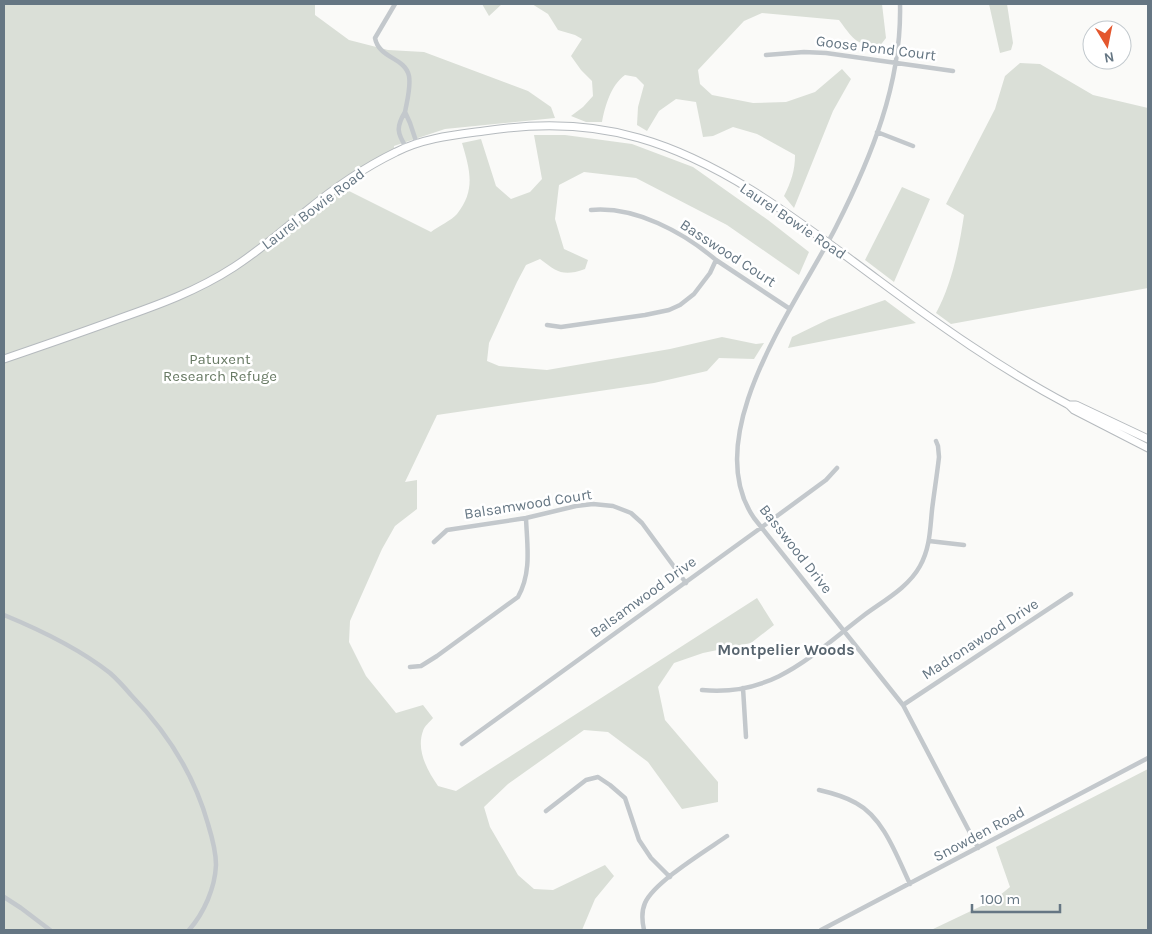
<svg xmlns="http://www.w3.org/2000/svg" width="1152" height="934" font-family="Karla,sans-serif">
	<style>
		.green { fill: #dadfd7 }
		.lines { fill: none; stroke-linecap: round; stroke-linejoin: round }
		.primary-casing { stroke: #b5babe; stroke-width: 9 }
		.minor { stroke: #c3c8cc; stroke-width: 4.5 }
		.primary { stroke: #fff; stroke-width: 7 }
		.labels { text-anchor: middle; stroke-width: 5; stroke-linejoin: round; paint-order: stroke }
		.street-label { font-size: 15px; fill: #657683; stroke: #fff }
		.park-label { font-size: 15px; fill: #687a64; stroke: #fff }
		.neighbourhood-label { font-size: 16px; font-weight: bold; fill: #57646e; stroke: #fff }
	</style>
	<rect width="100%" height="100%" fill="#fafaf8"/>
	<path class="green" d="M4 4H315V15L349 40 388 50 424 52 528 91 551 107 555 118 445 129 394 146V149L339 186 431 232C437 227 452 220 457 214 476 190 470 170 462 143L481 139 496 186 511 199 530 192 542 179 534 135H565L632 144 693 167 768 220 809 252 799 275 727 225 636 178 584 172 559 185 555 219 564 249 588 260 585 269C563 277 557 272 540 259L526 265 517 282 489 343 487 361 499 366 547 370 670 349 722 337 756 344 764 343 754 359 719 358 707 371 654 383 437 415 405 482 417 480V509L395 526 382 549 350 621 349 642 366 676 396 713 423 705 433 718C430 722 424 726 423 731 416 750 427 770 438 786L456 791 757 598 774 625 751 643 703 653 674 663 658 687 665 720 718 782V802L682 809 648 762 608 732 584 730 508 784 484 807 490 827 518 875 534 889 553 890 605 865 614 876 595 899 582 930H4Z
		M482 4H502L489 16Z
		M532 4H882L886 38 879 47C855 45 852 37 839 20L762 13 744 21 698 70 700 84 712 95 753 103 786 102 815 92 842 69 851 79 833 111 794 208 784 196C791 182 795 171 795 155L757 134 733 127 713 136 703 137 696 102 676 99 659 111 647 131 637 125 638 107 644 85 636 77 625 75C611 85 605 106 602 122H586L571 116 583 107 593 96 592 81 581 70 571 56 582 39 575 35 558 30 548 14Z
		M989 4H1007L1013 43 1011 50 1000 53Z
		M1020 63 1040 64 1093 95 1148 108V288L951 324 936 313C952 284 959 248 964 215L946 204 995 109 1005 76Z
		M902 187 930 199 894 282 865 260Z
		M885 300 916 323 788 348 792 337 829 319Z
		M1148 769V930H931L994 900 1010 887 996 847Z"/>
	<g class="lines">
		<defs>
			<path id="primary" d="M4 359C42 346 80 333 118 319 158 305 197 291 234 267 259 251 282 231 305 212 333 189 363 168 396 152 423 138 454 135 484 131 536 123 588 123 639 138 727 163 805 226 877 279 939 325 1001 369 1069 405L1074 410 1148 448
				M1069 405H1076L1148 439"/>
		</defs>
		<use href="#primary" class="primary-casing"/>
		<path class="minor" d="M395 4 375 38C379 59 405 57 409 76 411 87 407 101 405 112
			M900 4C902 83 871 158 836 227 798 302 697 435 754 518L903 705 978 848
			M766 55 804 52 826 53 953 71
			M877 132 913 146
			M406 147C397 133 396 127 405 112L410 123 417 144
			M591 210C635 206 683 232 716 260L790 309
			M547 325 561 327 645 315 669 310 680 305 694 294 710 273 716 260
			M929 541 964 545
			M434 542 447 530 526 518 576 506 593 504 613 506 631 513 642 523 686 583
			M4 615C38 629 81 650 110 673 118 680 125 688 131 695 167 732 194 774 208 824 212 837 216 851 216 865 215 888 204 913 189 930
			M410 667 421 666 437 656 518 597C532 572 527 545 526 518
			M743 688 746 737
			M702 690C773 697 812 655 863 616 883 601 908 588 920 566 930 548 930 530 932 510 934 493 937 475 939 457L938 446 936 441
			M903 705 1071 594
			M462 744 762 527 826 480 837 468
			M819 790C832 793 844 796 856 803 884 818 897 857 910 884
			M546 811 586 780 598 777 610 785 625 798 639 840 651 858 670 877
			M4 897 21 908 50 930
			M644 930C642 921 641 912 645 903 654 882 707 850 727 836
			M821 930 1148 758"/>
		<use href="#primary" class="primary"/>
	</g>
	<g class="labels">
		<g class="street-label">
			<text transform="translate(876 48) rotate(7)" y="5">Goose Pond Court</text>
			<text transform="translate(313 209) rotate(-37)" y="5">Laurel Bowie Road</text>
			<text transform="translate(793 221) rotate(34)" y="5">Laurel Bowie Road</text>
			<text transform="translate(728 253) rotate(33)" y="5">Basswood Court</text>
			<text transform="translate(528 504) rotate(-9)" y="5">Balsamwood Court</text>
			<text transform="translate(796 549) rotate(52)" y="5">Basswood Drive</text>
			<text transform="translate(643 597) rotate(-36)" y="5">Balsamwood Drive</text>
			<text transform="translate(980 639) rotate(-33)" y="5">Madronawood Drive</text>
			<text transform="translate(979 834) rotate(-28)" y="5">Snowden Road</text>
		</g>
		<g class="park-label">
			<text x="220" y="364">Patuxent<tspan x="220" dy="17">Research Refuge</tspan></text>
		</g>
		<g class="neighbourhood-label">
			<text x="786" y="655">Montpelier Woods</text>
		</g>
	</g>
	<rect width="1152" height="934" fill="none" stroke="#657683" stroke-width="10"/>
	<g transform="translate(1107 45) rotate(170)"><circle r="24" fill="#ffffff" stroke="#c1c8cd"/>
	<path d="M0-4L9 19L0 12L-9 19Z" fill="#e4572e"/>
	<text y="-8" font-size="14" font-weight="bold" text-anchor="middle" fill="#657683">N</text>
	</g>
	<path d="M972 904v8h88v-8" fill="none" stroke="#657683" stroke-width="2.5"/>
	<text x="980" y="904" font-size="15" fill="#657683" stroke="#ffffff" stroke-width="4" paint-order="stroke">100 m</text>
</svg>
